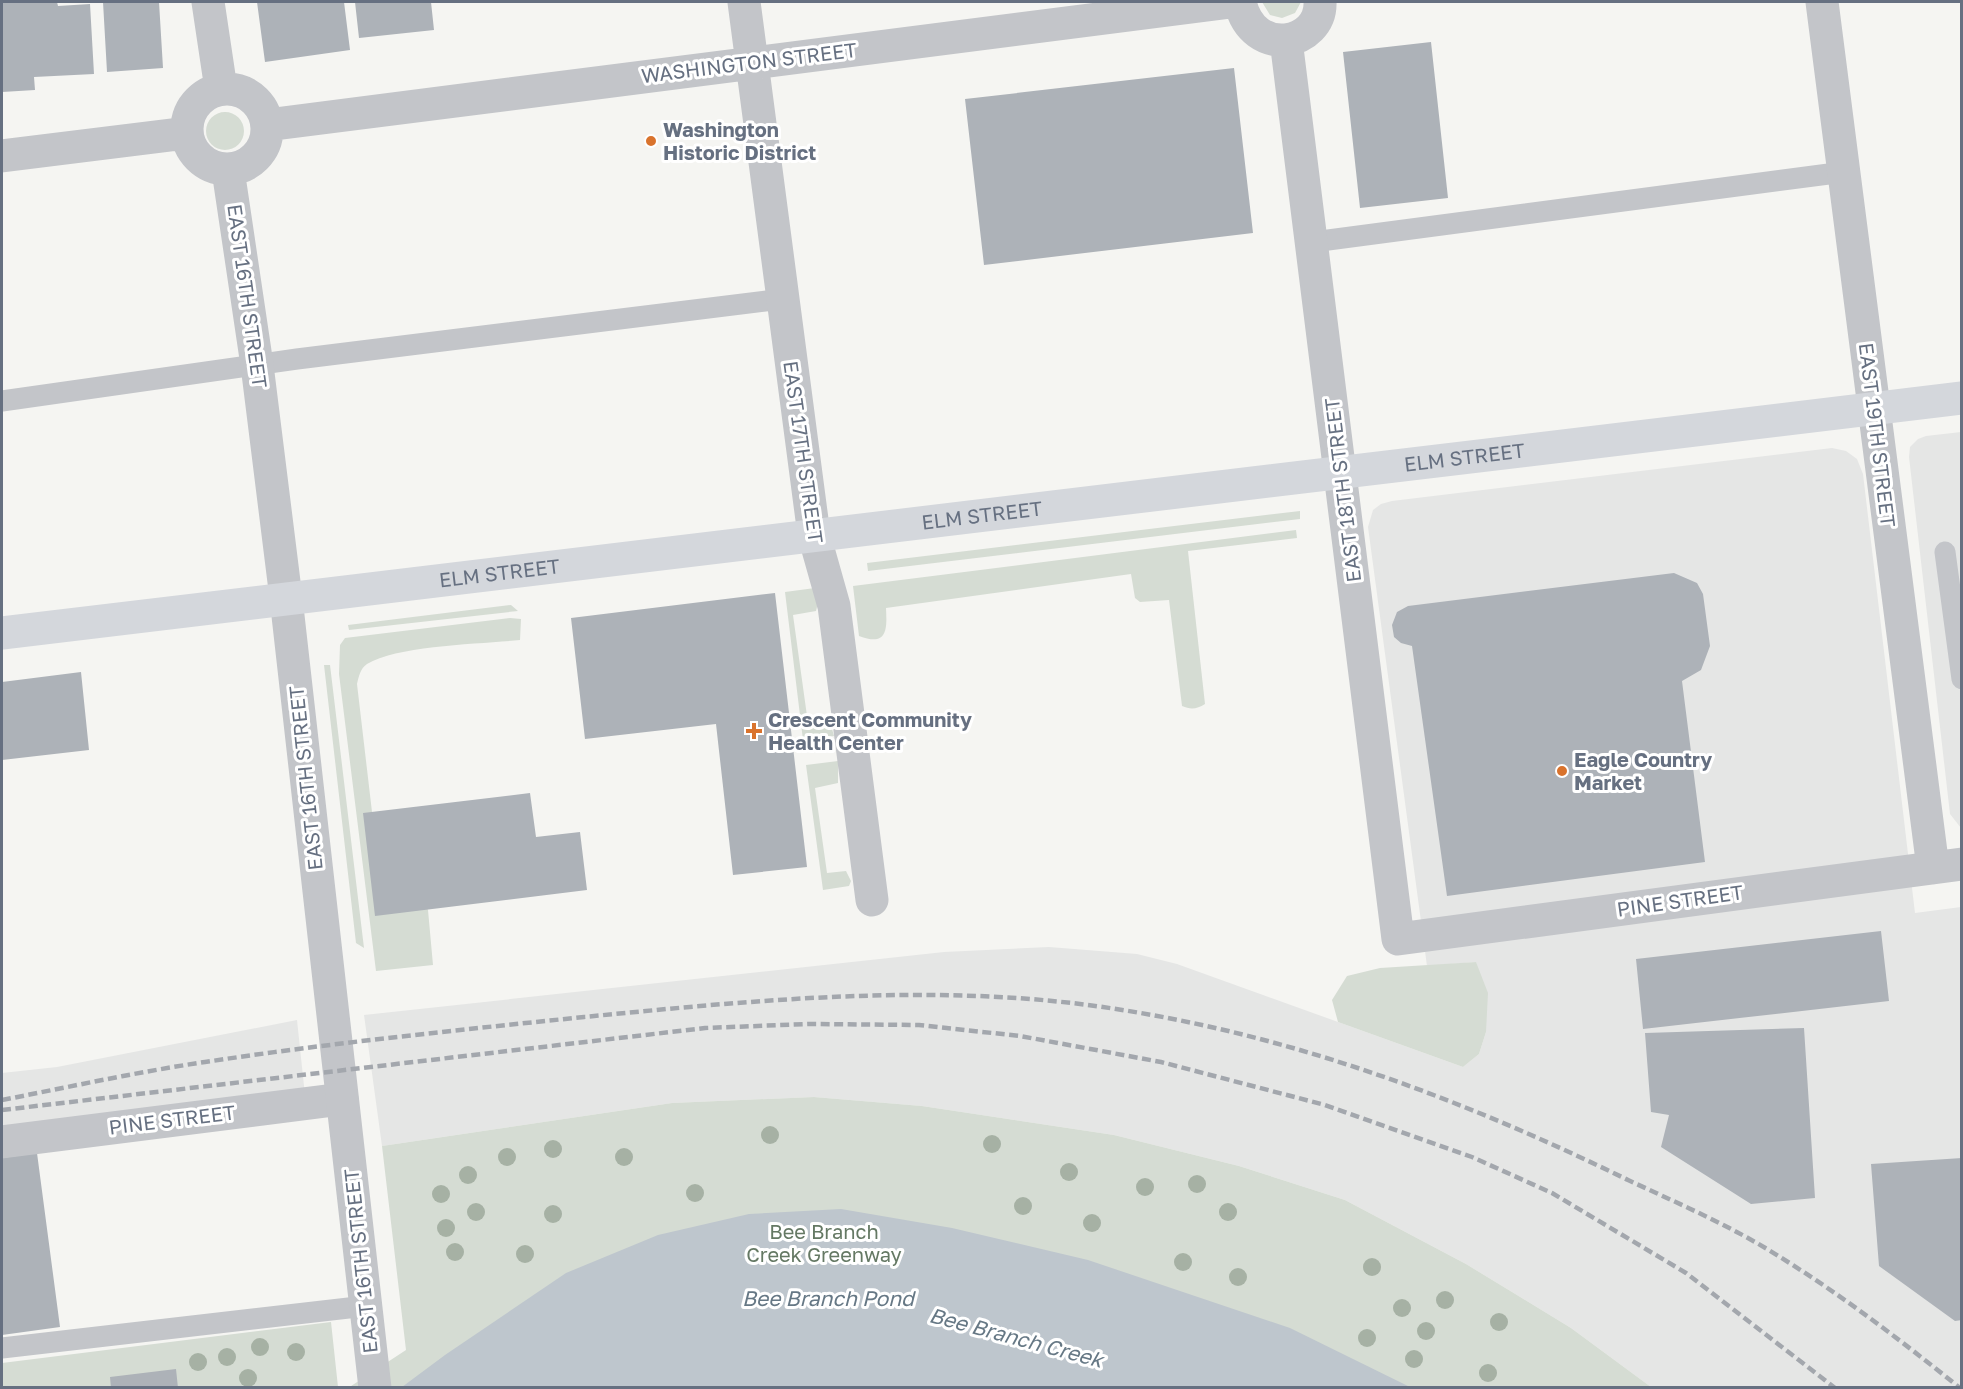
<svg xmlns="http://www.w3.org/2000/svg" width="1963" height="1389" font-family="'Golos Text',sans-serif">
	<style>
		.built { fill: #e5e6e5 }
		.green { fill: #d5dcd3 }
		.water { fill: #bec6cd }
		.building { fill: #adb2b8 }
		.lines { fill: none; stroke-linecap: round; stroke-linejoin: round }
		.service { stroke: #c3c5c9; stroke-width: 21 }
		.minor { stroke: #c3c5c9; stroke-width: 33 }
		.tertiary { stroke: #c3c5c9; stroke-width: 33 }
		.secondary { stroke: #d4d7dc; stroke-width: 33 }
		.rail { stroke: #a3a7ad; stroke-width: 4.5; stroke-dasharray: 9 4.5; stroke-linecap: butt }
		.tree { fill: #a6b1a4 }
		.poi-dot { fill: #d9732d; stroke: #fff; stroke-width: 2 }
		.labels { text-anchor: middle; stroke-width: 6; stroke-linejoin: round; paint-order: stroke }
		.street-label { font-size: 20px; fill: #667081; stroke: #fff }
		.poi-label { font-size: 20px; font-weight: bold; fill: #667081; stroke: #fff; text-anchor: start }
		.park-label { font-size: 20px; fill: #657964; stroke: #fff }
		.water-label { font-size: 21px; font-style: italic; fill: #667885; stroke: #fff }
	</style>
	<rect width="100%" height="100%" fill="#f5f5f2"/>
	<path class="built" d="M1961 432V828L1950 814 1909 457 1910 447 1918 439 1926 436Z
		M1832 448 1846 451 1857 459 1863 474 1915 913 1961 907V1387H1651L1571 1328 1466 1264 1345 1200 1239 1166 1114 1135 922 1106 814 1097 672 1103 382 1146 364 1015 944 952 1049 947 1137 954 1177 964 1463 1067 1479 1054 1486 1032 1476 962 1427 966 1368 527 1373 510 1381 504 1392 501Z
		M297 1020 307 1114 2 1153V1073L57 1067Z"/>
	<path class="green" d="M1262 2H1301L1295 13 1282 18 1270 15Z
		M206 131a19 19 0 1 1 38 0a19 19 0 1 1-38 0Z
		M1300 511V519L868 571 867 563Z
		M1296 530 1297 538 1188 551 1205 704C1197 709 1191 710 1182 706L1169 600 1140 602 1135 598 1131 574 886 608C887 629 888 647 859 636L853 586Z
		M815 588 818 603 816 611 793 615 807 716 829 718 834 736 803 740 785 592Z
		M511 605 518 611 349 630 348 625Z
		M510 618 521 619 520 640C481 644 398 645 367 664 360 669 359 676 357 684L372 812 428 910 433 965 376 971 339 674 340 645 345 638Z
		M324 665H330L364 948 356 943Z
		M838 761V783L815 788 827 873 846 871 851 881 849 886 823 890 806 765Z
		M1476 962 1488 993 1486 1032 1479 1054 1463 1067 1338 1022 1332 1000 1347 976 1380 968Z
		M814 1097 922 1106 1114 1135 1239 1166 1345 1200 1466 1264 1571 1328 1651 1387 348 1388 406 1350 382 1146 672 1103Z
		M331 1322 338 1387H2V1363Z"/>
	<path class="water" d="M841 1209 952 1228 1088 1260 1290 1328 1410 1387H402L445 1355 566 1273 658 1235 749 1214Z"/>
	<path class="building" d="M2 2H57L58 6 90 4 94 74 34 77 35 90 2 92Z
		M103 2H159L163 68 107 72Z
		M257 2H344L350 50 265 62Z
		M355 2H431L434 30 359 38Z
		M1431 42 1448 198 1360 208 1343 52Z
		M1234 68 1253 233 984 265 965 99Z
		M1674 573 1697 583 1703 594 1710 646 1701 670 1682 681 1705 862 1447 896 1412 646 1401 643 1394 637 1392 625 1397 612 1408 606Z
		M775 593 807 867 733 875 716 724 585 739 571 618Z
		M81 672 89 750 2 760V682Z
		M530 793 536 837 580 832 587 890 375 916 363 813Z
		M1881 931 1889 1001 1643 1029 1636 959Z
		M1804 1028 1815 1198 1751 1204 1661 1147 1669 1115 1651 1112 1645 1033Z
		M37 1153 60 1327 2 1335V1158Z
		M1962 1158V1320L1955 1321 1879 1266 1871 1164Z
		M176 1369 178 1388H111L110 1377Z"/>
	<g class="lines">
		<path class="service" d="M1313 242 1844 172
			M2 401 297 359 782 299
			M1945 552 1962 679
			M2 1348 366 1306"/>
		<path class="minor" d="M208 2 221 89
			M744 2 814 535 834 606 872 900
			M1240 2C1253 60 1322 45 1320 2
			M1822 2 1933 868
			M1286 40 1398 939 1962 864
			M187 129a40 40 0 1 1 80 0a40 40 0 1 1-80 0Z
			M267 125 1231 2
			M2 156 187 133
			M228 170 257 365 286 598
			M2 1142 342 1099"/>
		<path class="tertiary" d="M286 598 375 1388"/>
		<path class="secondary" id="s1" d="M2 633 1962 398"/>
		<path class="rail" d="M2 1100C69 1087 137 1072 205 1062 331 1043 458 1030 584 1017 747 1001 916 984 1080 1004 1273 1028 1454 1095 1628 1180 1675 1202 1722 1222 1767 1249 1835 1290 1898 1338 1960 1388
			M2 1110 705 1028 808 1024 919 1025 1020 1036 1161 1062 1325 1105 1472 1157 1552 1193 1686 1273 1835 1388"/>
	</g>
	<g class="tree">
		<circle cx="770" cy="1135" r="9"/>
		<circle cx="992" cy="1144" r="9"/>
		<circle cx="553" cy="1149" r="9"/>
		<circle cx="507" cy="1157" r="9"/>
		<circle cx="624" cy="1157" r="9"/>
		<circle cx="1069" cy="1172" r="9"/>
		<circle cx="468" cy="1175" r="9"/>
		<circle cx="1197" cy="1184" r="9"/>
		<circle cx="1145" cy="1187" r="9"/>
		<circle cx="695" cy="1193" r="9"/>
		<circle cx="441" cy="1194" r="9"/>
		<circle cx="1023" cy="1206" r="9"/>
		<circle cx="476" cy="1212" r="9"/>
		<circle cx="1228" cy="1212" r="9"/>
		<circle cx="553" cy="1214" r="9"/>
		<circle cx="1092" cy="1223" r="9"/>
		<circle cx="446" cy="1228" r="9"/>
		<circle cx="455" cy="1252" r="9"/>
		<circle cx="525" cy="1254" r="9"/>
		<circle cx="1183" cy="1262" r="9"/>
		<circle cx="1372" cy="1267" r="9"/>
		<circle cx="1238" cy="1277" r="9"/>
		<circle cx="1445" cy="1300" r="9"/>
		<circle cx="1402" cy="1308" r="9"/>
		<circle cx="1499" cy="1322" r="9"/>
		<circle cx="1426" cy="1331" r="9"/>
		<circle cx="1367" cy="1338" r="9"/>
		<circle cx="260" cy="1347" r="9"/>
		<circle cx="296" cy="1352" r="9"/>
		<circle cx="227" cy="1357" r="9"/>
		<circle cx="1414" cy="1359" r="9"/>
		<circle cx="198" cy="1362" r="9"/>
		<circle cx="1488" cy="1373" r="9"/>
		<circle cx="248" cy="1378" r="9"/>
	</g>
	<g class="poi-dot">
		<circle cx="651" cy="141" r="6"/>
		<path d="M751 722h6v6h6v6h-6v6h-6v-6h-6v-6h6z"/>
		<circle cx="1562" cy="771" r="6"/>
	</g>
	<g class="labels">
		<g class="street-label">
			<text transform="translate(749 63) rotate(-7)" y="7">WASHINGTON STREET</text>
			<text transform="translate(247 296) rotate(82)" y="7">EAST 16TH STREET</text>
			<text transform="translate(1877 435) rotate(83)" y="7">EAST 19TH STREET</text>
			<text transform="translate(803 452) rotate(82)" y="7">EAST 17TH STREET</text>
			<text dy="7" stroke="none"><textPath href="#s1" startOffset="1473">ELM STREET</textPath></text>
			<text transform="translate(1343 490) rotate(-97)" y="7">EAST 18TH STREET</text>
			<text dy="7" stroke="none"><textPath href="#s1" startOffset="987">ELM STREET</textPath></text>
			<text dy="7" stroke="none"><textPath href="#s1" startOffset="501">ELM STREET</textPath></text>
			<text transform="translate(306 778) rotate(-96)" y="7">EAST 16TH STREET</text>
			<text transform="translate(1680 901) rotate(-8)" y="7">PINE STREET</text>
			<text transform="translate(172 1120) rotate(-7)" y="7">PINE STREET</text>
			<text transform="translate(361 1261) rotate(-96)" y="7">EAST 16TH STREET</text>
		</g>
		<g class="poi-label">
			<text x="663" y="137">Washington<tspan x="663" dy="23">Historic District</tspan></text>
			<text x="768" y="727">Crescent Community<tspan x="768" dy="23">Health Center</tspan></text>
			<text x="1574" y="767">Eagle Country<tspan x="1574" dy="23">Market</tspan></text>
		</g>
		<g class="park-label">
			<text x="824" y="1239">Bee Branch<tspan x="824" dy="23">Creek Greenway</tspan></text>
		</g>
		<g class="water-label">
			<text x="828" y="1306">Bee Branch Pond</text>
			<text transform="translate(1016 1338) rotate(15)" y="7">Bee Branch Creek</text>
		</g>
	</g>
	<rect width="1963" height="1389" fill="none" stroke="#667081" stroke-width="6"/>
</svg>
